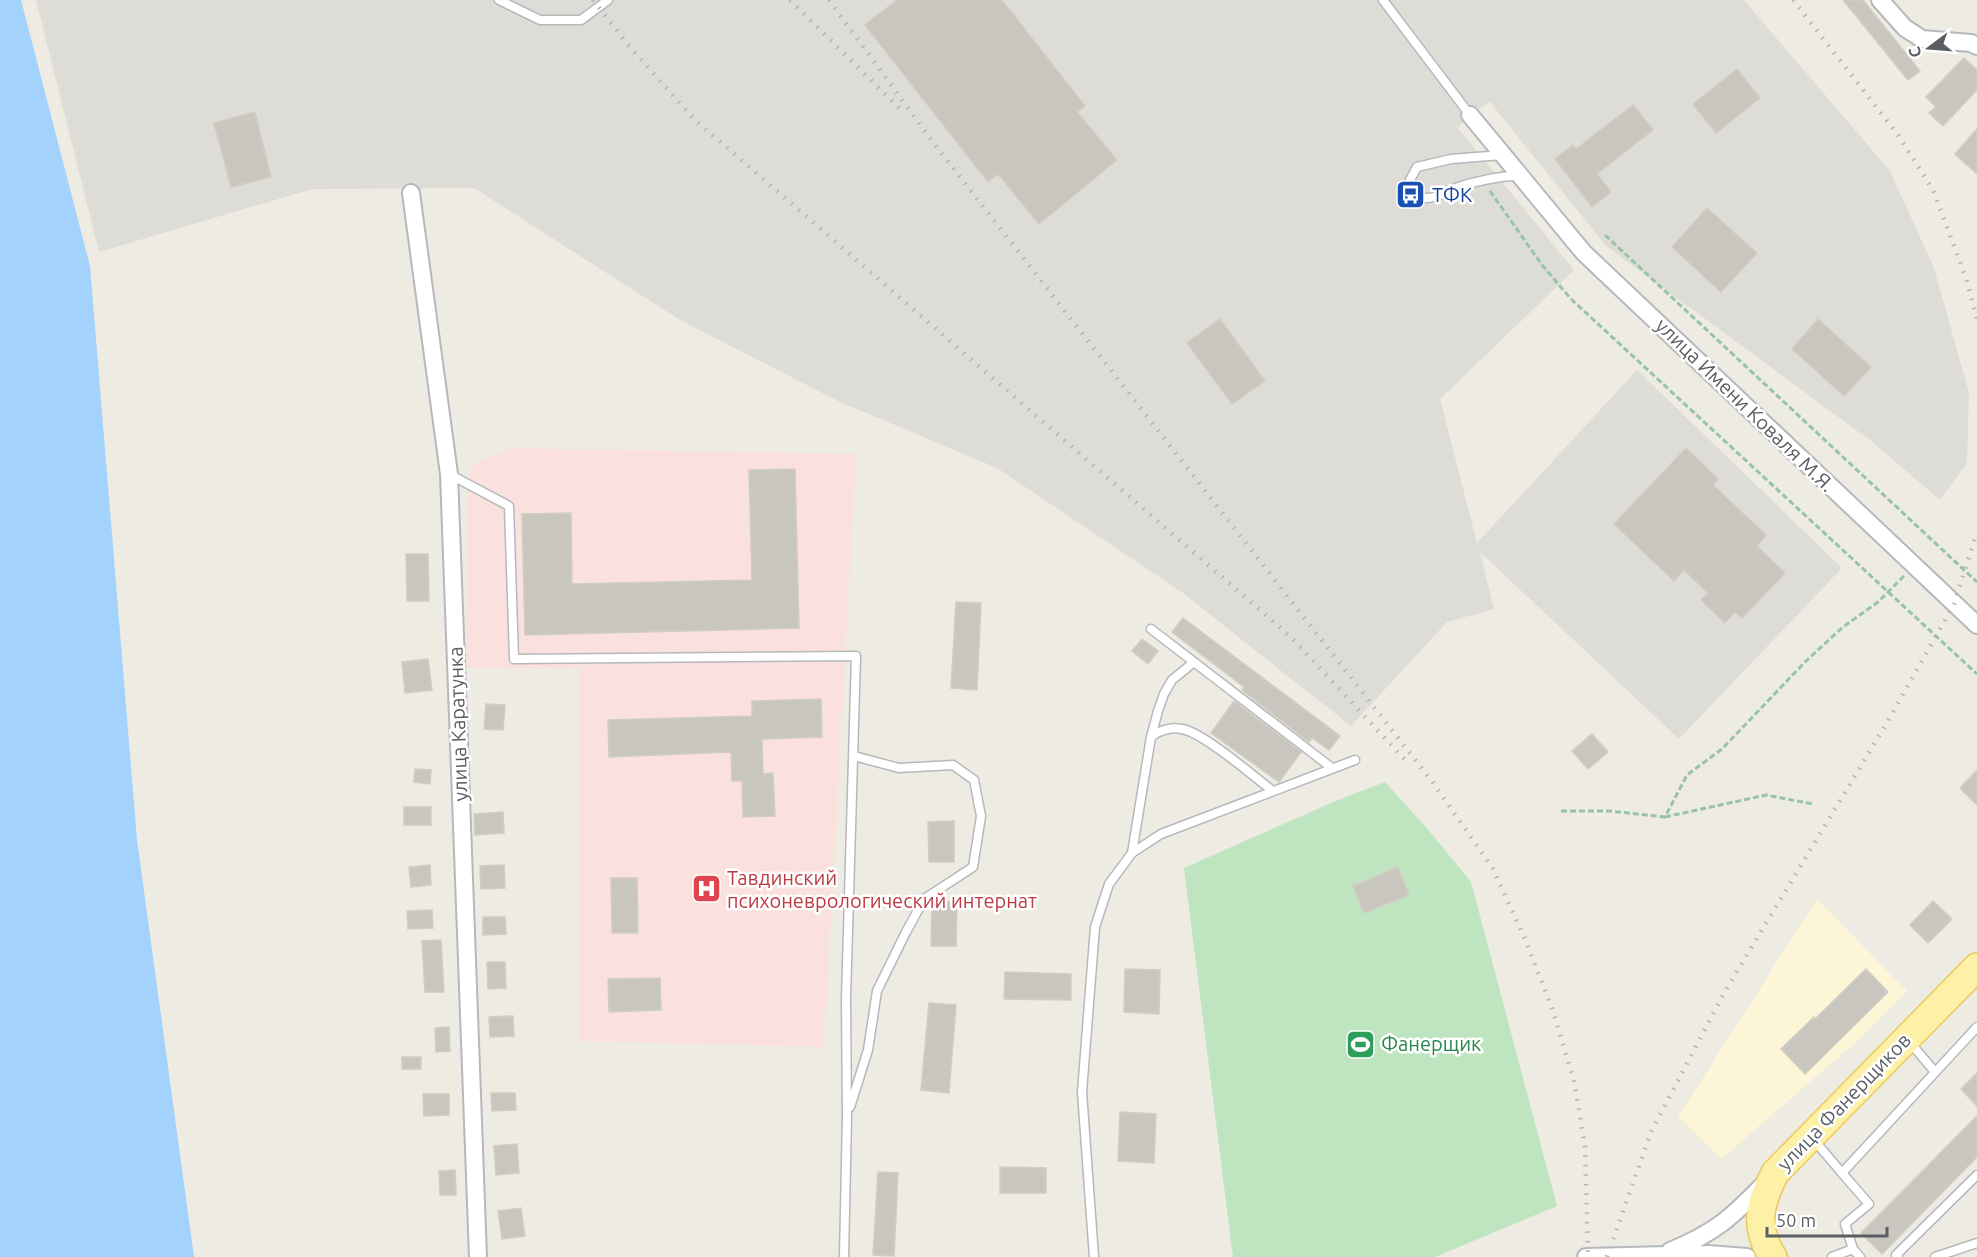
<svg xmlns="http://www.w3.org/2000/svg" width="1977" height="1257" font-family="Ubuntu,sans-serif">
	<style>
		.commercial { fill: #fcf5d7 }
		.industrial { fill: #dedcd6 }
		.medical { fill: #fae1de }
		.green { fill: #bfe4c0 }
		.water { fill: #a3d2fc }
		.building { fill: #c8c6bf; stroke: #d1cdc1; stroke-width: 1.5 }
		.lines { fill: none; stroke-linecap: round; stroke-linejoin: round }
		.service-casing { stroke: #b5b8bc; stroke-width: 11 }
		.minor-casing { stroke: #b5b8bc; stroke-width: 20 }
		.primary-casing { stroke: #edc95b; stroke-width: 30 }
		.path { stroke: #98c4a6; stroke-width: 3; stroke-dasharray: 6 3; stroke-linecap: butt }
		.service { stroke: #fff; stroke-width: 8 }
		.minor { stroke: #fff; stroke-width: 16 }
		.primary { stroke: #fcf1a7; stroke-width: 27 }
		.rail { stroke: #b3b4b4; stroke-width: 4.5; stroke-dasharray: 1.5 8; stroke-linecap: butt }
		.labels { text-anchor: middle; stroke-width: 5; stroke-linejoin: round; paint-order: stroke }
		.transit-label { font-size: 20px; fill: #164399; stroke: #fff; text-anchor: start }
		.street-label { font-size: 20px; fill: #5a5e62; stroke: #fff }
		.health-label { font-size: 20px; fill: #be3a42; stroke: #fff; text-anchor: start }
		.leisure-label { font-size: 20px; fill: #27864d; stroke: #fff; text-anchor: start }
	</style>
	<rect width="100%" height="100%" fill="#edebe2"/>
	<path class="commercial" d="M1817 899 1907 991 1855 1043 1721 1159 1678 1117Z"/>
	<path class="industrial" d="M36 0H1744L1890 171 1934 268 1969 393 1967 463 1940 500 1871 441 1606 246 1490 102 1470 115 1458 128 1574 270 1440 399 1477 543 1637 370 1842 568 1679 739 1480 552 1494 609 1447 622 1351 726 1183 593 997 468 840 402 680 320 474 188 312 189 99 252Z"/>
	<path class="medical" d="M510 448 856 454 824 1047 579 1041V668H466L467 480 473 465Z"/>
	<path class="green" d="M1385 782 1425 826 1471 882 1557 1206 1435 1257H1233L1184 868 1331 803Z"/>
	<path class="water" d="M0 0H21L90 266 137 840 194 1257H0Z"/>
	<path class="building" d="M897 0H1002L1085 106 1077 112 1117 160 1039 224 998 174 988 182 865 25Z
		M1843 0H1863L1920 71 1908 80Z
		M1964 58 1977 70V90L1943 126 1929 113 1936 107 1926 97Z
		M1737 69 1760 98 1716 133 1693 104Z
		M1633 105 1653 130 1597 174 1611 192 1592 207 1555 159 1573 145 1576 149Z
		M255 112 271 177 231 187 214 123Z
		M1977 129V174L1955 154Z
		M1707 208 1757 253 1721 292 1672 247Z
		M1220 319 1265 381 1232 404 1187 343Z
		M1818 319 1871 367 1844 396 1792 349Z
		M1686 448 1718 479 1713 485 1766 535 1757 546 1785 573 1742 618 1735 612 1725 623 1701 600 1708 593 1684 570 1674 581 1614 524Z
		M795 469 799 628 525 635 522 514 571 513 572 584 752 580 749 470Z
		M406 554H428L429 601H407Z
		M956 602 981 603 977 690 951 688Z
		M1183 618 1340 736 1329 750 1312 738 1309 742 1242 690 1244 687 1172 632Z
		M1142 639 1158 651 1148 664 1132 651Z
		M428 659 432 690 405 693 402 662Z
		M821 699 822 737 762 739 763 774 773 773 775 816 743 817 742 781H732L731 752 609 757 608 720 752 716V701Z
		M1234 701 1301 752 1279 782 1211 733Z
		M486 704 505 705 503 730 484 729Z
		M1592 734 1608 752 1588 769 1572 751Z
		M415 769 431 770 430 784 414 782Z
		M1977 770V805L1960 788Z
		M404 807H431V825H404Z
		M503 812 504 833 475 835 474 814Z
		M954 821V862H929L928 822Z
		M430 865 431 885 411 887 409 867Z
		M504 865 505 888 481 889 480 866Z
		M1398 867 1409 895 1364 913 1353 886Z
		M611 878H637L638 933H612Z
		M932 901 957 902 956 946H931Z
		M1933 901 1952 919 1928 943 1910 925Z
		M432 910 433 928 408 929 407 911Z
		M483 917H505L506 934 483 935Z
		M441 940 444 992H425L422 941Z
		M487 962H505L506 988 488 989Z
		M1125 969 1160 970 1159 1014 1124 1012Z
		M1866 969 1888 992 1805 1074 1781 1049 1814 1017 1815 1019Z
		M1005 972 1071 974V1000L1004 999Z
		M660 978 661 1010 609 1012 608 979Z
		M929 1003 956 1005 949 1093 921 1090Z
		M513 1016 514 1036 490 1037 489 1017Z
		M449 1027 450 1051 436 1052 435 1028Z
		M402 1057H421V1069H402Z
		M1977 1073V1106L1961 1089Z
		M491 1093H515L516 1110 492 1111Z
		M423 1094H449V1115L424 1116Z
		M1120 1112 1156 1114 1154 1163 1118 1161Z
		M1977 1116V1157L1882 1254 1861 1233Z
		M517 1144 519 1173 496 1175 494 1146Z
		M1000 1167 1046 1168V1193H1000Z
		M455 1170 456 1195H440L439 1171Z
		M878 1172 898 1173 894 1256 873 1255Z
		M521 1208 525 1236 502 1239 498 1211Z"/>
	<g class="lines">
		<defs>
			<path id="service" d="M499 0 540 20H581L608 0
				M1383 0 1470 115
				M1502 155 1451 159 1417 167 1410 180 1411 195C1435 204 1443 191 1464 185 1482 180 1502 175 1520 176
				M449 474 509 506 514 659 856 656 846 999 847 1116 844 1257
				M1151 629 1332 768
				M1151 737C1159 730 1172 727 1182 729 1204 733 1253 776 1273 791
				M1132 853 1151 737 1158 711 1164 694 1172 680 1194 662
				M1908 1040 1935 1072
				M850 1107 868 1050 877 991 905 934 924 899 973 867 981 816 974 780 953 765 899 768 854 756
				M1813 1139 1842 1173
				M1853 1249 1845 1224 1869 1204 1842 1173 1977 1027
				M1094 1257 1082 1092 1095 927 1109 884 1132 853 1161 834 1355 760
				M1832 1257 1853 1249 1860 1257
				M1898 1257 1896 1255 1977 1175
				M1935 1257 1977 1243"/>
			<path id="minor" d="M1880 0 1905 28 1922 39 1971 43 1977 46
				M1470 115 1584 253 1977 625
				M411 193 449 474 478 1257
				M1670 1251C1715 1233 1732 1217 1765 1183
				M1586 1257 1708 1254 1747 1257"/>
			<path id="primary" d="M1773 1257C1753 1226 1760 1203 1775 1173L1977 967"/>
		</defs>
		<use href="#service" class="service-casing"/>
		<use href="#minor" class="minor-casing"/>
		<use href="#primary" class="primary-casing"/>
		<path class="path" d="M1490 191 1542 265 1571 299 1977 674
			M1605 235 1977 582
			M1561 811H1609L1665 817 1687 775 1722 749 1806 661 1843 627 1878 602 1904 576
			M1665 817 1766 795 1813 804"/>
		<use href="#service" class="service"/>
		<use href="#minor" class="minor"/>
		<use href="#primary" class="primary"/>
		<path class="rail" d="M593 0 629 46 694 119 1290 636 1407 762
			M790 0 900 109
			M829 0 932 141 1434 784 1493 869 1525 939 1552 1008 1574 1081 1585 1146 1588 1257
			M1793 0 1898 135 1933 190 1966 278 1977 319
			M1607 1257 1651 1132 1724 993 1888 721 1954 604 1977 532"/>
	</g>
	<defs>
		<symbol id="bus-square" viewBox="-11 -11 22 22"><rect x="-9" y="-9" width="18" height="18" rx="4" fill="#1a4fb4" stroke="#fff"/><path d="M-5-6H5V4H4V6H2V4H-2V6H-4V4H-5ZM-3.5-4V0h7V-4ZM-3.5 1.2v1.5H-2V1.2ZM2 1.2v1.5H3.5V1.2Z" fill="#fff"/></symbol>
		<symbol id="hospital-square" viewBox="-11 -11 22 22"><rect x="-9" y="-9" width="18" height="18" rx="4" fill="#e0444e" stroke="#fff"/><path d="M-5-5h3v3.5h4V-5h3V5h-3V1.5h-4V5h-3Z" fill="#fff"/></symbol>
		<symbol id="stadium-square" viewBox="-11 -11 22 22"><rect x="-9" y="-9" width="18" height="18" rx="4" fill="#2e9e5b" stroke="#fff"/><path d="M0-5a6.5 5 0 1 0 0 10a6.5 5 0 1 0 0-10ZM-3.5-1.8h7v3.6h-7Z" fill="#fff"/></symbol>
	</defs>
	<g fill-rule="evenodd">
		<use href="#bus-square" x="1394" y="178" width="33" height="33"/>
		<use href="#hospital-square" x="690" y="872" width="33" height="33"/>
		<use href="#stadium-square" x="1344" y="1028" width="33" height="33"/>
	</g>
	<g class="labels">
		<g class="transit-label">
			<text x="1432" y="202">ТФК</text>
		</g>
		<g class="street-label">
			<text transform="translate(1745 405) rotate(44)" y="7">улица Имени Коваля М.Я.</text>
			<text transform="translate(458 724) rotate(-92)" y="7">улица Каратунка</text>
			<text transform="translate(1844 1102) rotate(-46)" y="7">улица Фанерщиков</text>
		</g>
		<g class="health-label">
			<text x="727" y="885">Тавдинский<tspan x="727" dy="23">психоневрологический интернат</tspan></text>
		</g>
		<g class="leisure-label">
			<text x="1381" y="1051">Фанерщик</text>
		</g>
	</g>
	<g transform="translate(1929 48) rotate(254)" stroke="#ffffff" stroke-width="4.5" paint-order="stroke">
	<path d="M0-4.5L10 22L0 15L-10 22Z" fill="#5a5e62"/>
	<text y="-9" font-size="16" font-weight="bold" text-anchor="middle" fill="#5a5e62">С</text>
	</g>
	<path d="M1767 1227v9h120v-9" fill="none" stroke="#5a5e62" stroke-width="3"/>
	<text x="1776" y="1227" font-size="18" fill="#5a5e62" stroke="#ffffff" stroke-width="4.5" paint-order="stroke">50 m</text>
</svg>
